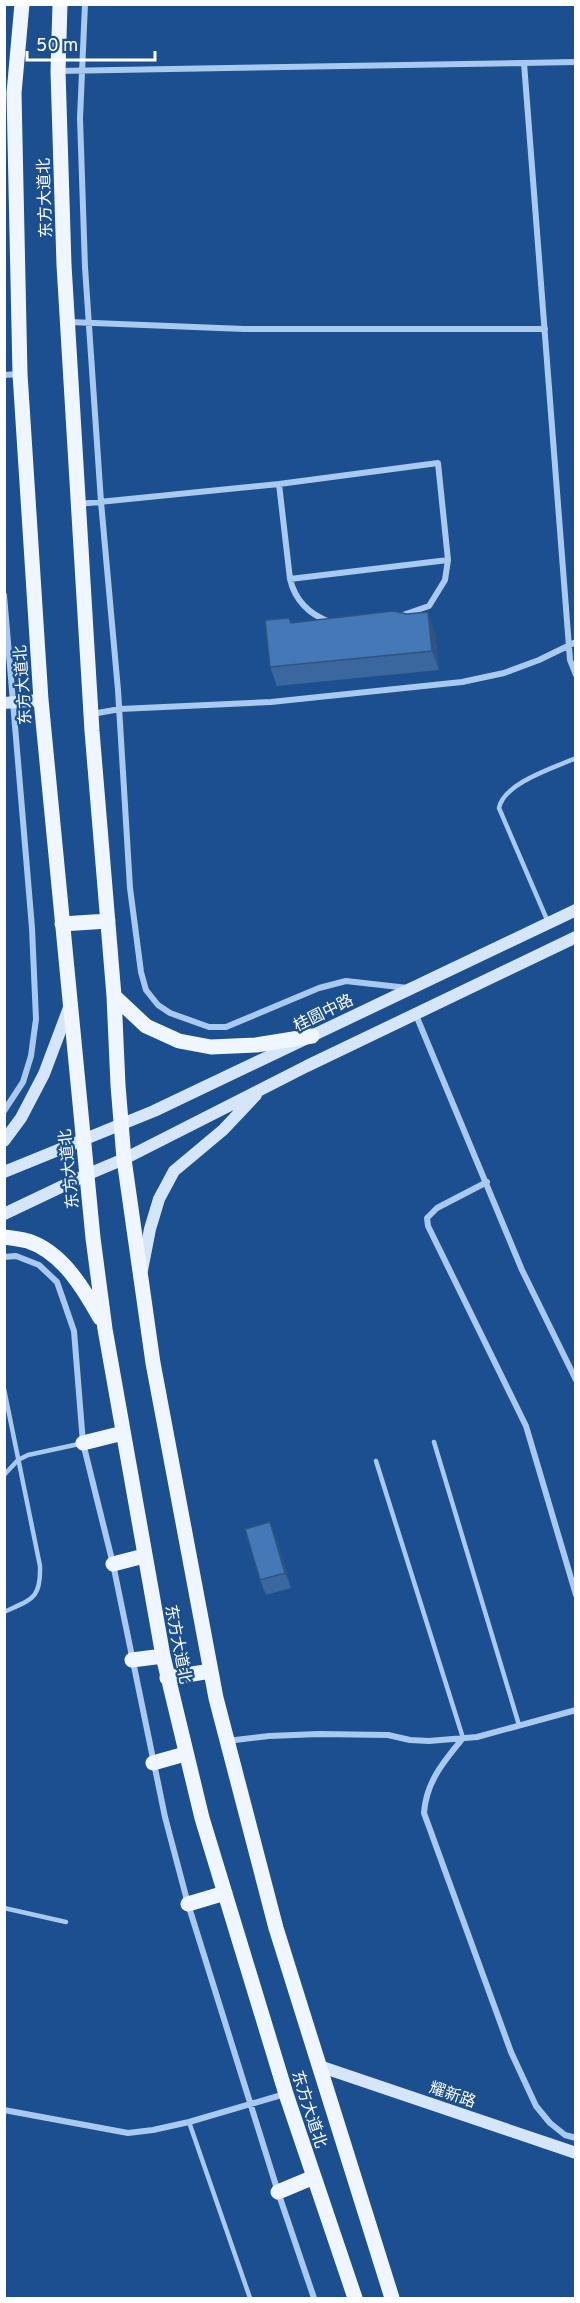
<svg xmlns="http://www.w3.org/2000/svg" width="580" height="2303" font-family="Overpass,'Noto Sans SC',sans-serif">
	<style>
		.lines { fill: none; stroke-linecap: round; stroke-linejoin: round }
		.lane { stroke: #a9c9ee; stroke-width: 4.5 }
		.street { stroke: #a9c9ee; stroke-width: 6 }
		.secondary { stroke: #d6e6fa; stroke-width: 12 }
		.primary { stroke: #f0f6ff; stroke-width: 15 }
		.wall { fill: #3a679d }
		.shaded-wall { fill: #305480 }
		.building { fill: #4478b7; stroke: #305480; stroke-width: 1.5 }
		.labels { text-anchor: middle; stroke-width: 4.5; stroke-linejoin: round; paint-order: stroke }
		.street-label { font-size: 16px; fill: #fff; stroke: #1b4f8f }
	</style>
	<rect width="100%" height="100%" fill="#1b4f8f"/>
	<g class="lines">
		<path class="lane" d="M548 922 499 808C504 783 553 768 576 758
			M4 1389 40 1566C41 1599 32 1599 4 1612
			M434 1442 519 1725
			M376 1461 463 1738
			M4 1475 18 1460 28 1455 79 1444
			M4 1908 66 1922
			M189 2122 250 2298"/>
		<path class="street" d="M85 4 80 118 85 267 101 502 118 690 130 888 141 972 146 990 158 1005 170 1013 209 1027H226L319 988 346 981 408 988
			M524 63 570 660 576 675
			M58 71 576 62
			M69 322 244 329H545
			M4 375 20 374
			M79 504 279 484 438 463 448 560 290 579 279 484
			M290 579C295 600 308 614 330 622
			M4 595 32 928 36 1019 31 1056 23 1082 4 1111
			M400 616 429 606 445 580 448 560
			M92 714 120 709 271 702 462 682 504 673 539 660 576 642
			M416 1015 522 1270 576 1380
			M487 1182 437 1208 427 1218 428 1226 526 1426 576 1595
			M4 1257 16 1256 39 1265 57 1282 74 1331 83 1443 113 1564 165 1817 188 1904 278 2192 314 2298
			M463 1738C444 1761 426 1782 424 1813L511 2052 536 2106 550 2123 565 2135 576 2138
			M227 1741 269 1736 319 1734 388 1735 410 1740 429 1741 477 1737 576 1710
			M4 2110 128 2133 153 2130 189 2122 285 2094"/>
		<path class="secondary" d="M4 703 41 700
			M4 1141 21 1118 44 1074 70 1005
			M4 1172 154 1111 576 910
			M4 1214 86 1175 124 1159 307 1066 576 937
			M142 1270 150 1229 159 1199 174 1171 223 1130 256 1095
			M319 2066 576 2153"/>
		<path class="primary" d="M22 4 14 93 20 374 41 700 93 1238 105 1329 163 1656 202 1818 286 2094 355 2298
			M60 4 58 71 64 265 92 731 114 996 118 1085 124 1159 153 1363 216 1698 276 1928 392 2298
			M62 924 108 921
			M114 996 146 1026 179 1041 211 1047 256 1045 312 1036
			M4 1237C12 1238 20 1239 28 1241 62 1252 84 1289 100 1318
			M83 1443 123 1433
			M113 1564 144 1556
			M132 1660 163 1656
			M167 1678 211 1671
			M153 1763 185 1754
			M188 1904 225 1893
			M278 2192 314 2177"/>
	</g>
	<path class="wall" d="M291 623 435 632 439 670 277 686 270 667Z
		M276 1537 291 1588 266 1595 260 1580Z"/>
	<path class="shaded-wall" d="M428 612 435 632 439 670 432 651Z
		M270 1522 276 1537 291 1588 285 1573Z"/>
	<path class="building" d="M393 611 407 614 428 612 432 651 270 667 265 620 289 618 291 623Z
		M270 1522 285 1573 260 1580 245 1529Z"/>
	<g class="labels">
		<g class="street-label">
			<text transform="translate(44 198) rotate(-92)" y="6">东方大道北</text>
			<text transform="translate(22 685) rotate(-94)" y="6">东方大道北</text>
			<text transform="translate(323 1012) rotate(-26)" y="6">桂圆中路</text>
			<text transform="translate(68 1169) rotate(-96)" y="6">东方大道北</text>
			<text transform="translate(179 1644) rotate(79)" y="6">东方大道北</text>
			<text transform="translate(453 2094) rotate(19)" y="6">耀新路</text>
			<text transform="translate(310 2109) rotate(72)" y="6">东方大道北</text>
		</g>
	</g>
	<rect width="580" height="2303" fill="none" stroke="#ffffff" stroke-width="12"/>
	<path d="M27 51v9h128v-9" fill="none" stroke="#ffffff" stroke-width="3"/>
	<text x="36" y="51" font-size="18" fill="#ffffff" stroke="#1b4f8f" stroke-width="4.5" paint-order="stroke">50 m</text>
</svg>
